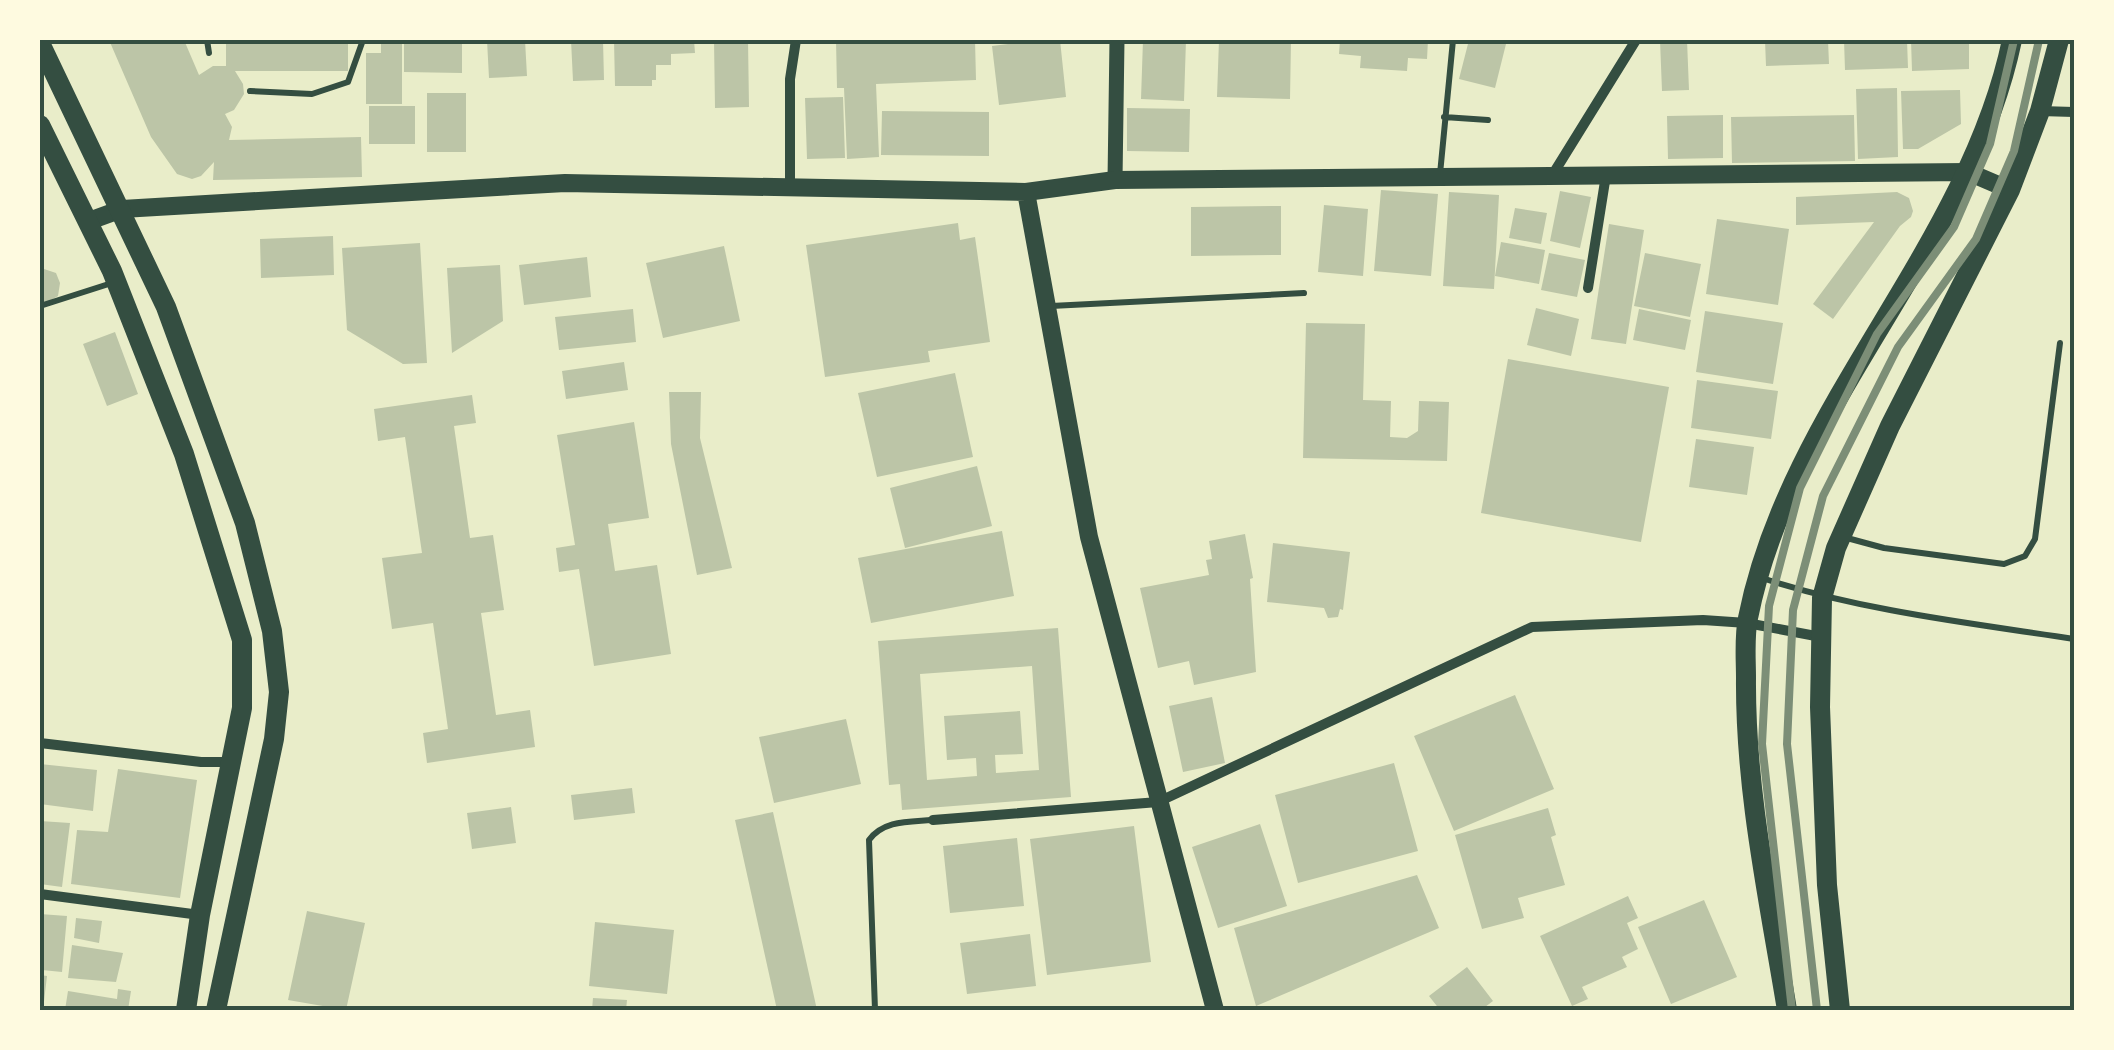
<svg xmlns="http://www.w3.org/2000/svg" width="2114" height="1050" font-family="'Public Sans',sans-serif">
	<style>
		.building { fill: #bcc5a7; fill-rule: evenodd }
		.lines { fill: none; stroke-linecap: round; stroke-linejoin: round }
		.path { stroke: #344e41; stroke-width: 4 }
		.service { stroke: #344e41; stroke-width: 6 }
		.minor { stroke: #344e41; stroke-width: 10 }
		.tertiary { stroke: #344e41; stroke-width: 15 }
		.secondary { stroke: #344e41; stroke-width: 18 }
		.primary { stroke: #344e41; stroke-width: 20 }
		.trunk { stroke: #344e41; stroke-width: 20 }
		.rail { stroke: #7c8e77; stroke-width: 8 }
		.neatline { fill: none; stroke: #344e41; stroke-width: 4 }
	</style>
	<rect width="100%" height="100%" fill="#e9edc9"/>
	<path class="building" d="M109 40H184L199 75 213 66H226V40H348V71H235L243 84 244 94 234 110 225 114 232 127 229 140 361 137 362 177 213 180 214 162 201 176 192 179 177 174 151 137Z
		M381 40H402V104H366V53H381Z
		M404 40H462V73L404 72Z
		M487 40H525L527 76 489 78Z
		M571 40H603L604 80 573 81Z
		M614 40H694L695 53 671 54V65H656V80H652V86H615Z
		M714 40H748L749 107 715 108Z
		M836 40H975L976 80 876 84 879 157 847 159 844 88H837Z
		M1039 40H1060L1066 97 999 105 992 46Z
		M1143 40H1186L1184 101 1141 99Z
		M1219 40H1291L1290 99 1217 97Z
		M1340 40H1428L1427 59 1408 58 1407 71 1360 68 1361 56 1339 54Z
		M1469 40H1507L1495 88 1459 79Z
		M1660 40H1687L1689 90 1662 91Z
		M1765 40H1828L1829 64 1766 66Z
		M1844 40H1907L1908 68 1845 70Z
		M1911 40H1969V69L1912 71Z
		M1897 88 1898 157 1858 159 1856 89Z
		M1960 90 1961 124 1918 149H1903L1901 91Z
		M427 93H466V152H427Z
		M843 97 845 158 807 159 805 98Z
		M369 106H415V144H369Z
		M1127 108 1190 109 1189 152 1127 151Z
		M882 111 989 112V156L881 155Z
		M1723 115V158L1668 159 1667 116Z
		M1854 115 1855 161 1732 163 1731 117Z
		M1381 190 1438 194 1431 276 1374 271Z
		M1560 191 1591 197 1580 248 1550 241Z
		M1449 192 1499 195 1494 289 1443 286Z
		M1897 192 1909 198 1913 211 1911 217 1900 226 1833 319 1813 304 1874 222 1796 225V197Z
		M1324 205 1368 209 1363 276 1318 272Z
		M1281 206V255L1191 256V207Z
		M1515 208 1547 213 1541 244 1509 238Z
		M1717 219 1789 229 1778 305 1706 294Z
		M958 223 960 240 975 237 990 342 928 351 930 362 825 377 806 245Z
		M1609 224 1644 230 1626 344 1591 339Z
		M333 236 334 275 261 278 260 239Z
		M1501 242 1545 250 1539 284 1495 276Z
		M420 243 427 363 403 364 347 330 342 248Z
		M724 246 740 321 663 338 646 263Z
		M1549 253 1585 260 1577 297 1541 290Z
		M1645 253 1701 264 1690 317 1634 306Z
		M587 257 591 297 524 305 519 265Z
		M40 260 44 269 56 273 60 283 58 296 46 303H40Z
		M500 265 503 321 452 353 447 268Z
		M1536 308 1579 319 1571 356 1527 345Z
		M633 309 636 342 559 350 555 317Z
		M1639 309 1691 320 1685 350 1633 340Z
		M1705 311 1783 323 1773 384 1696 372Z
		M1306 323 1365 324 1363 400 1391 401 1390 437 1407 438 1418 431 1419 401 1449 402 1447 461 1303 458Z
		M115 332 138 394 107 406 83 344Z
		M1508 359 1669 387 1641 542 1481 513Z
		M624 362 628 390 566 399 562 371Z
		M955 373 973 457 877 477 858 393Z
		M1697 380 1778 391 1771 439 1691 428Z
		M669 392H701L700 438 732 568 697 575 671 444Z
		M472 395 476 423 454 426 470 538 493 535 504 610 481 613 496 715 530 710 535 747 427 763 423 733 448 729 433 623 392 629 382 558 422 553 405 437 378 441 374 409Z
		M634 422 649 518 608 524 615 571 657 565 671 654 594 666 579 569 559 572 556 548 575 545 557 435Z
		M1696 439 1754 447 1747 495 1689 487Z
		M977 466 992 526 905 548 890 488Z
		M1002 531 1014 596 871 623 858 558Z
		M1245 534 1253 578 1250 579 1256 672 1194 685 1189 661 1158 668 1140 588 1209 575 1206 560 1212 559 1209 541Z
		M1273 543 1350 552 1343 610 1340 609 1338 617 1328 618 1324 608 1267 602Z
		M1058 628 1071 797 902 810 900 784 889 785 878 641ZM1032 666 1039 770 996 773 995 755 1023 754 1020 711 944 716 947 760 976 758 977 776 927 780 920 674Z
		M1515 695 1554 789 1454 831 1414 736Z
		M1212 697 1225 763 1183 772 1169 706Z
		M846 719 861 784 774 803 759 737Z
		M1394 763 1418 851 1298 883 1275 795Z
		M40 764 97 770 93 811 40 804Z
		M118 769 197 780 180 898 71 884 77 830 108 832Z
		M632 788 635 813 574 820 571 795Z
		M511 807 516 843 472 849 467 813Z
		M1548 808 1556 835 1551 837 1565 885 1518 898 1524 918 1482 929 1455 835Z
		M773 812 817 1010H777L735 820Z
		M40 821 70 823 62 887 40 884Z
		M1260 824 1287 906 1218 928 1192 847Z
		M1134 826 1151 962 1047 975 1030 839Z
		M1017 838 1024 906 950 913 943 846Z
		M1417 875 1439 928 1256 1006 1234 928Z
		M1628 896 1638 918 1627 923 1638 949 1622 957 1627 967 1582 987 1588 999 1572 1006 1540 936Z
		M1704 900 1737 977 1671 1004 1638 927Z
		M307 911 365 923 346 1010 288 1000Z
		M40 914 67 916 62 972 42 970Z
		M76 918 102 921 99 943 74 938Z
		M595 922 674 930 667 994 589 986Z
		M1030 934 1036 986 967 994 960 943Z
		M72 945 123 953 116 982 68 978Z
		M1467 967 1493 1001 1481 1010H1440L1429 996Z
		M40 975 47 976 43 1010H40Z
		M118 989 131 991 128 1010H65L68 991 117 999Z
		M593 998 627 1000 626 1010H592Z"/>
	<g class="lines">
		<path class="path" d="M2070 1010 2074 1005"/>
		<path class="service" d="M207 40 209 53
			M250 91 312 94 348 82 363 40
			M1444 117 1488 120
			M1440 174 1453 40
			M40 306 115 282
			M1051 306 1304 293
			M1847 538 1884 548 2004 564 2025 556 2035 539 2060 343
			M1762 578C1863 611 1969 623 2074 639
			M875 1010 869 840C884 820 909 822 932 820"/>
		<path class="minor" d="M2040 111 2074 112
			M1553 174 1636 40
			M790 187V79L796 40
			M1588 288 1606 175
			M40 743 201 762H232
			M933 820 1158 802 1532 627 1703 620 1747 623 1821 637
			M40 894 200 915"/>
		<path class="tertiary" d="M1115 180 1117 40"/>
		<path class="secondary" d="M1026 192 1089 537 1215 1010
			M89 221 122 209 565 183 1026 192 1115 180 1968 172 2010 190"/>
		<path class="primary" d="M40 43 166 307 245 523 272 631 279 692 274 739 216 1010
			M40 125 112 271 184 454 242 640V708L200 915 186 1010"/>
		<path class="trunk" d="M1787 1010C1769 900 1745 790 1746 678 1746 659 1744 637 1748 618 1790 406 1968 250 2012 40
			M1840 1010 1827 885 1820 707 1822 598 1836 548 1890 426 2010 190 2040 111 2059 40"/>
		<path class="rail" d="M1792 1010 1762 744 1769 606 1800 488 1877 334 1954 227 1990 144 2014 40
			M1817 1010 1787 744 1793 610 1823 496 1898 347 1976 239 2014 151 2039 40"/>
	</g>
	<rect width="2114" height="1050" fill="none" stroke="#fefae0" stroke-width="85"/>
	<rect x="42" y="42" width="2030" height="966" class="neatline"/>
</svg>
